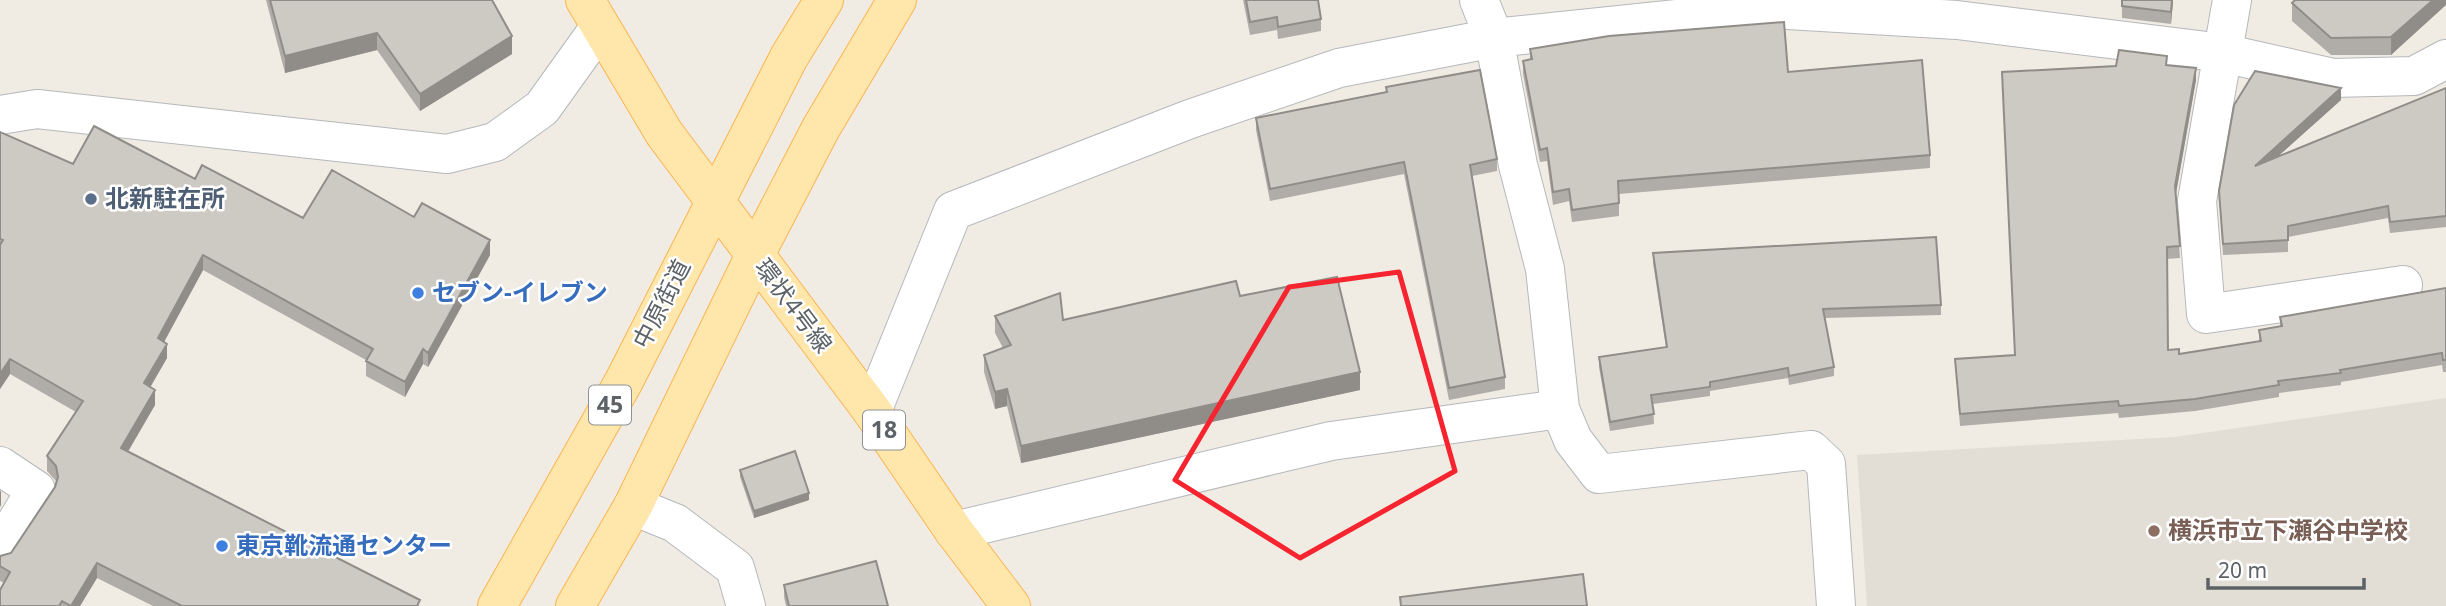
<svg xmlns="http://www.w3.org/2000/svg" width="2446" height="606" font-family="'Noto Sans','Noto Sans JP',sans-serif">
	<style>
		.education { fill: #e2ddd5 }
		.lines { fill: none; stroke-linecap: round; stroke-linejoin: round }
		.minor-casing { stroke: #b5b8bc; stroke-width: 40 }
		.major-casing { stroke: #fcb551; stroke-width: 40 }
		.minor { stroke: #fff; stroke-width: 38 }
		.major { stroke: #ffe6aa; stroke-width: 38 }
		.wall { fill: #b0ada8 }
		.shaded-wall { fill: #908d88 }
		.building { fill: #cdc9c3; stroke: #908d88; stroke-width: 2 }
		.marked { fill: none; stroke: #f6242f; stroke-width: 5; stroke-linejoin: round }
		.service-dot { fill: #5c6f8a; stroke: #fff; stroke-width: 2.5 }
		.shop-dot { fill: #3f7fe0; stroke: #fff; stroke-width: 2.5 }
		.education-dot { fill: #8d6e63; stroke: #fff; stroke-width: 2.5 }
		.labels { text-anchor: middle; stroke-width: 5; stroke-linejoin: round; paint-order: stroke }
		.shield { fill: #fff; stroke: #8d9194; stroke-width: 2 }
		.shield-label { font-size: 23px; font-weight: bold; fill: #5c6266 }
		.service-label { font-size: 24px; font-weight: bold; fill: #4e5e75; stroke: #fff; text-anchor: start }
		.shop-label { font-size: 24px; font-weight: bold; fill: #366cbe; stroke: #fff; text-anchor: start }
		.street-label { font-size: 24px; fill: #5c6266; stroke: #fff }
		.education-label { font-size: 24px; font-weight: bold; fill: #785e54; stroke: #fff; text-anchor: start }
	</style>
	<rect width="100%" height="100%" fill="#f0ece4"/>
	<path class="education" d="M2446 398V606H1867L1857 455 2175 437Z"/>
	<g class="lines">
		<defs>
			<path id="minor" d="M1479 0 1494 38 1518 165 1545 269 1560 409
				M2232 0 2197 201 2206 314 2403 285
				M1772 9 1957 20 2223 53 2333 78 2414 76 2446 59
				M0 115 37 109 447 154 495 142 542 108 600 27
				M872 411 953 211 1190 119 1339 68 1494 38 1772 9 1773 0
				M0 466 36 490 0 549
				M633 506 675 523 735 568 746 606
				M954 531 1331 441 1560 409 1573 440 1599 474 1811 450 1826 464 1836 606"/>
			<path id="major" d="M585 0 664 133 872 411 954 531 1011 606
				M497 606 624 381 789 57 824 0
				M575 606 633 506 755 255 821 128 897 0"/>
		</defs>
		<use href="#minor" class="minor-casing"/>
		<use href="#major" class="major-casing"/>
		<use href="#minor" class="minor"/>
		<use href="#major" class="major"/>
	</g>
	<path class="wall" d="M266 0H492L512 54 420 111 377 50 285 73Z
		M1243 0H1318L1321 19V31L1278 39 1277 30 1250 35Z
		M2122 0H2173L2171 24 2122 18Z
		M2446 0 2391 55H2331L2292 21V3Z
		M1530 49 1788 72 1930 155V168L1619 194V216L1572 222 1569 201 1553 205 1547 161 1540 162 1523 74V61L1530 60Z
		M2167 65 2196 80 2176 194 2180 258 2167 259 2168 350 2179 354 2259 342V330L2280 327V317L2446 288V372H2443L2442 365 2341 382V385L2279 393V397L2195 411 2119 418 2118 413 1960 426 1955 359 2015 355 2002 72Z
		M1386 87 1497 159V171L1472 176 1505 377V389L1449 400 1404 174 1270 201 1256 130V118L1386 92Z
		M2446 88V227L2390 233 2388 218 2288 237V252L2223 255 2219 191 2341 100 2278 156Z
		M0 132 73 164 195 179 303 218 414 217 490 255 428 367 423 364 405 397 366 376V360L203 270 164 342 167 358 150 387 155 405 128 452 420 606H153L97 578 80 606H0L4 583 0 581V556L11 553 55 487 56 481 47 471V456L76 412 10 374 0 389Z
		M1653 253 1941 305V315L1825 318 1834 367V376L1789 385 1788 378 1710 391V396L1653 404 1654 424 1610 431 1599 367V357L1666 347 1653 263Z
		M1240 296 1360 390 1021 463 1007 406 995 409 984 372V355L1003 348 995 333V316L1063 320Z
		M740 470 809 500 754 518 740 477Z
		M784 585 888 606H786L784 597Z"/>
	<path class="shaded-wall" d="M2172 0H2173L2171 24V12Z
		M2433 0H2446V5L2391 55V37Z
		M377 33V50L285 73V56Z
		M512 36V54L420 111V94Z
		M2196 68V80L2175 198V186Z
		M2341 88V100L2255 177V166Z
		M490 240V255L428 367V353Z
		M203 255V270L158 353V338Z
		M167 344V358L144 398V383Z
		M423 349V364L405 397V382Z
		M10 359V374L0 389V374Z
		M1360 372V390L1021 463V446Z
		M1007 389V406L995 409V392Z
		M155 390V405L121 463V448Z
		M1 490V505L0 507V492Z
		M809 493V500L754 518V511Z
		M97 563V578L80 606H71Z"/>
	<path class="building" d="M270 0H492L512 36 420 94 377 33 285 56Z
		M1246 0H1318L1321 19 1278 27 1277 17 1250 22Z
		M2122 0H2172L2171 12 2122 6Z
		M2295 0H2433L2391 37 2331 38 2292 3Z
		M1784 22 1788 72 1922 60 1930 155 1618 181 1619 203 1572 210 1569 189 1553 192 1547 148 1540 150 1523 61 1532 59 1530 49 1609 36Z
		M2119 50 2167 56 2166 65 2196 68 2175 186 2180 246 2167 247 2168 350 2179 349V354L2261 341 2259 330 2282 326 2280 317 2446 288V360H2443L2442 353 2340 370 2341 373 2278 381 2279 385 2195 399 2119 406 2118 401 1960 414 1955 359 2015 355 2002 72 2116 66Z
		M1480 70 1497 159 1470 165 1505 377 1449 388 1404 162 1270 189 1256 118 1387 92 1386 87Z
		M2255 71 2341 88 2255 166 2446 88V216L2390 222 2388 206 2288 226V240L2223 244 2219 191 2234 105Z
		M94 126 195 179 202 165 303 218 332 170 414 217 422 203 490 240 428 353 423 349 405 382 366 361 373 349 203 255 158 338 167 344 144 383 155 390 121 448 420 600 417 606H182L97 563 71 606 62 601 59 606H0V590L10 572 0 566V556L11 553 55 487 58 477 56 466 47 456 83 401 10 359 0 374V245L3 240 0 239V132L73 164Z
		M1936 237 1941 305 1823 309 1834 367 1789 376 1788 368 1710 382V387L1651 395 1654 414 1610 422 1599 357 1667 347 1653 253Z
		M1337 277 1360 372 1021 446 1007 389 995 392 984 355 1011 345 995 316 1060 293 1063 320 1236 281 1240 296Z
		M795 451 809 493 754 511 740 470Z
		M876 561 888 606H789L784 585Z
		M1583 574 1587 606H1401L1400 597Z"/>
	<path class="marked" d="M1399 272 1455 471 1300 558 1175 480 1289 287Z"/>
	<circle class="service-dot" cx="91" cy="199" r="7"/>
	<g class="shop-dot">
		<circle cx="418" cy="293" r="7"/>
		<circle cx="222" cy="546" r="7"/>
	</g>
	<circle class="education-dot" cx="2154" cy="531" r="7"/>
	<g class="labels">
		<g class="shield">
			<rect x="589" y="385.5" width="42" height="39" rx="5"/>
			<rect x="863" y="410.5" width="42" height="39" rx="5"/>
		</g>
		<g class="shield-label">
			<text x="610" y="413">45</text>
			<text x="884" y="438">18</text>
		</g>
		<g class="service-label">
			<text x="105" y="207">北新駐在所</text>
		</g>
		<g class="shop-label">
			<text x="432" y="301">セブン-イレブン</text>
			<text x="236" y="554">東京靴流通センター</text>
		</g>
		<g class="street-label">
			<text transform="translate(662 304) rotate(-63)" y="8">中原街道</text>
			<text transform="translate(793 306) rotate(53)" y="8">環状4号線</text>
		</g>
		<g class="education-label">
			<text x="2168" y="539">横浜市立下瀬谷中学校</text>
		</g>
	</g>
	<path d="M2208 578v10h156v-10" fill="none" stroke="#5c6266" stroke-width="3.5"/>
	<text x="2218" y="578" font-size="21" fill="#5c6266" stroke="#ffffff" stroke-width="5" paint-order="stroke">20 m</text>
</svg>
